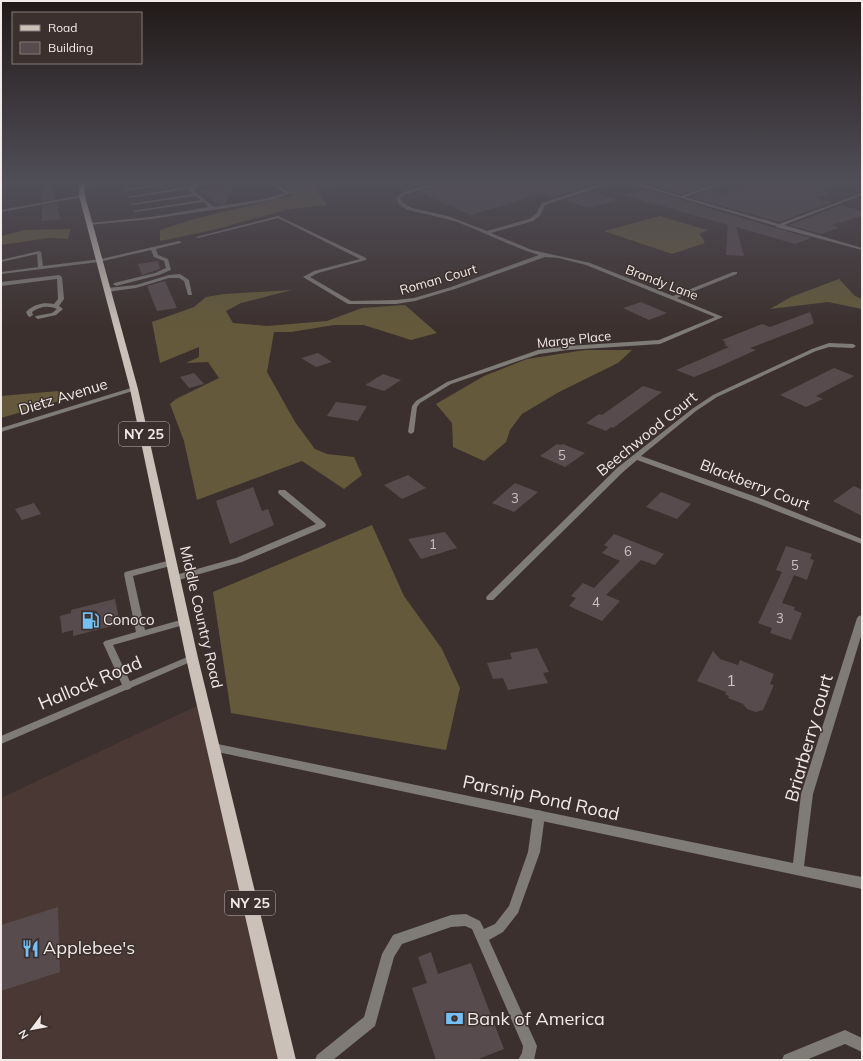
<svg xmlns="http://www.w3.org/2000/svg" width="863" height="1061" font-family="Mulish,sans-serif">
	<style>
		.built { fill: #4a3834 }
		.forest { fill: #64593a }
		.building { fill: #584b4e }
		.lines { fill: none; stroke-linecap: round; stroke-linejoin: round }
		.service { fill: #7f7b77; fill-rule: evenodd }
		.minor { fill: #7f7b77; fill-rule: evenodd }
		.tertiary { fill: #7f7b77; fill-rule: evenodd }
		.primary { fill: #cbc1b9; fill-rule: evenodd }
		.labels { text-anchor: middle; stroke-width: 3; stroke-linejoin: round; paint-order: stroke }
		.far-street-label { font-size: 13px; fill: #f2eae8; stroke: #3c302e }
		.number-label { font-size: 13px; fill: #ccc2c2 }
		.shield { fill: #3c302e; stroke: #bbb2b0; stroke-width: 1 }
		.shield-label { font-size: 14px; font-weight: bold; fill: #f2eae8 }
		.street-label { font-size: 15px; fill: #f2eae8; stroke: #3c302e }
		.poi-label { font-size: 15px; fill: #f2eae8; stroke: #3c302e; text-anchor: start }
		.near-number-label { font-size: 16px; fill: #ccc2c2 }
		.near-street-label { font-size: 18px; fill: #f2eae8; stroke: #3c302e }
		.near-poi-label { font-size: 18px; fill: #f2eae8; stroke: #3c302e; text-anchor: start }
	</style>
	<rect width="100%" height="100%" fill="#3c302e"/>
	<path class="built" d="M203 703 287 1060H1V798Z"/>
	<path class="forest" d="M278 182H309L317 185 334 182H350L316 190 327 205 289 209 213 230 160 241V230L194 219 294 195Z
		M660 216 707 230 700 234 705 243 672 254 604 231Z
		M71 229 68 239 49 238 1 245V236L25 230Z
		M839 279 855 296 862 299V309L828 302 770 309 791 297Z
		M292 290 241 303 226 311 233 323 267 326 327 321 362 308 405 305 437 333 411 340 364 325H334L291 332H274L267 372 295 422 315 449 327 454 354 457 362 475 344 489 302 461 197 500 184 441 170 404 176 399 219 378 208 362 186 363 199 357V347L160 363 152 322 194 307 206 297 224 294Z
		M585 350H632L618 363 559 392 522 414 510 430 506 442 484 461 453 447 452 423 436 404 484 376 527 359Z
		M58 391 63 400 1 418V396Z
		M372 525 404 596 442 649 460 688 446 750 231 713 213 592Z"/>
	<path class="building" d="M43 182H50L55 199 42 201Z
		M448 182H565V186L559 187 570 185 582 188 555 197 542 193 471 215 418 192Z
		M666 182H683L701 188 681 194 654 186Z
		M771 182H810L831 187 822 191 830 193 816 198 833 202 779 222 690 197 710 190 722 194 752 184 762 185Z
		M235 184 225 204 220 205 199 191Z
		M645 189 776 228 811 238 795 244 736 227 744 256 726 255 728 225 623 195Z
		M591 191 617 200 588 208 564 200Z
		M56 203 61 219 42 221V206Z
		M841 205 862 211V216L832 225 839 228 821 234 789 225Z
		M158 261 160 269 142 275 138 264Z
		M165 281 177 308 157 311 147 286Z
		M641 302 648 305 667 313 649 320 623 308Z
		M810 312 814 323 810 325 750 348 756 350 716 368 694 377 676 370 729 347 724 345 727 344 723 343 726 342 722 340 762 324 770 327Z
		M318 353 332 362 316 367 301 358Z
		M834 368 854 376 816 396 823 399 806 407 780 395Z
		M194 373 204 384 189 388 180 377Z
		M383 374 401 380 384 391 365 385Z
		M643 386 662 392 613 428 611 427 606 431 586 423 599 414 602 415Z
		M336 402 367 406 358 421 327 416Z
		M557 444 560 445 563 444 585 453 565 467 540 456Z
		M408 475 426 488 402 499 384 485Z
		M515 483 538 492 514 512 492 503Z
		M854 486 862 490V516L833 501Z
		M253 487 262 511 268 509 274 525 230 544 216 501Z
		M661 492 691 504 677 519 646 507Z
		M34 503 41 514 22 520 15 509Z
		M445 532 457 548 421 559 408 539Z
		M614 534 664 554 655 565 641 560 606 595 620 601 602 621 569 606 576 598 571 596 583 583 594 588 620 561 602 553 608 547 604 545Z
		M786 546 812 554 810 559 814 560 807 580 794 575 782 603 795 607 794 610 802 613 791 640 770 633 772 628 758 623 782 572 776 570Z
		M115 599 120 624 73 636V630L62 633 60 616 71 613V610Z
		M537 648 549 672 543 673 548 683 508 690 503 678 493 679 487 663 512 659 510 653Z
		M713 651 720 659 738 665 740 660 774 674 770 684 774 685 763 710 756 712 747 709 743 704 728 698 729 696 725 694 726 692 697 681Z
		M58 907 60 972 1 991V925Z
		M431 952 438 974 471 963 504 1049 476 1060H436L412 988 427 983 418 957Z"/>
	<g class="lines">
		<path class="service" d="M19 182H35L33 183Z
			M101 182H116L82 187 80 186Z
			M169 182H183L125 191 123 190Z
			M190 182H194L198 187 193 190 214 207 264 199 285 193 269 182H274L290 193 276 199 239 206 151 219 89 225 87 224 89 223 151 217 209 207 203 202 135 212 133 211 201 200 195 196 132 205 130 204 193 194 189 191V189L128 198 126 197 193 186Z
			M179 241 181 242V243L156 249 158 255 168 259 171 270 159 275 116 286 113 284 114 283 155 273 166 268 164 261 154 257 151 250 99 262 1 274V272L38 267 37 254 1 262V260L39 251 41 252 43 266 101 259Z
			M180 274 189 280 192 295H188L184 281 179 278H169L136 288 107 292 104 290 107 288 136 285 169 275Z
			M59 275 62 277 64 299 59 306 63 309 56 315 38 319 35 317 36 316 52 313 57 309C48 305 39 307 32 312L33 315 30 317 28 316 26 312C34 304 44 302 54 304L58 299 57 279 1 286V282Z
			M279 490H285L325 523 326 525 325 527 242 562 175 581 172 580 171 578 172 576 236 558 316 524 279 494 278 492Z
			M171 560 174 561 175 563 174 565 133 576 145 630 184 619 187 620 189 622 187 624 113 645 132 686 130 689 127 690 124 689 103 643 105 641 136 632 124 574 125 572Z
			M539 810 543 812 545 815 540 852 518 913 503 932 489 940 537 1046 534 1060H518L522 1053 523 1046 472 929 465 926 451 927 402 944 394 957 375 1026 333 1060H315L317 1055 364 1017 382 954 393 935 451 915 466 914 480 921 484 929 495 924 509 906 528 852 533 815 535 812Z
			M845 1030 862 1038V1052L845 1044 806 1060H782L784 1055Z"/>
		<path class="minor" d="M439 182H447L406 194 400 198 402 202 412 208 448 216 487 231 529 219 536 214 542 203 606 182H614L545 205 540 216 533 221 491 233 532 250 590 263 673 296 733 272H737V274L677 298 723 317 660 344 568 350 539 354 451 384 420 403 417 407 414 432 411 434 408 432 412 406 416 401 447 382 538 350 568 346 659 340 715 317 586 265 559 258 545 257 455 289 415 301 396 304H348L303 277 314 271 360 259 278 218 198 238 196 237 278 216 366 258V260L318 273 310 277 351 301 396 300 414 298 451 287 539 255C511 247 485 232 457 222 445 218 433 216 421 213 410 211 400 209 396 198L404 192Z
			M634 182 681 196 721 182H728L685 197 779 224 862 193V195L784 225 862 248V250L776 227V226L626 182Z
			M82 195 83 197 1 212V210Z
			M829 343 853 344 856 346 853 348 829 347 816 351 717 397 696 411 641 456 762 499 862 539V544L756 503 637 460 623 472 493 600H487L486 598 487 596 617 468 692 409 713 395 812 349Z
			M134 387 137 389 136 390 1 432V428Z
			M862 615V633L813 794 804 866 862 877V889L213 751 209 750 208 747 209 744 213 743 793 863 801 794 857 618 859 616Z"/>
		<path class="tertiary" d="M192 655 195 656 197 658 195 660 1 744V736Z"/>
		<path class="primary" d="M80 182H84L85 196 138 389 198 658 296 1060H278L186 658 130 389 79 196Z"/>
	</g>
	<linearGradient id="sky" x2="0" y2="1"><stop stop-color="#211a19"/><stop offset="0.55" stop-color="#504e57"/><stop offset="1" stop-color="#504e57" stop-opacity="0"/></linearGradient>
	<rect width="863" height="331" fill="url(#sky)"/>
	<defs>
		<symbol id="fuel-bare" viewBox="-9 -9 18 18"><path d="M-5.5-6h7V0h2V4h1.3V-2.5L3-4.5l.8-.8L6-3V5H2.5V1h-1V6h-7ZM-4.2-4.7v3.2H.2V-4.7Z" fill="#74c0f6" stroke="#3c302e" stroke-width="2.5" paint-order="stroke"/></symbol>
		<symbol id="restaurant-bare" viewBox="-9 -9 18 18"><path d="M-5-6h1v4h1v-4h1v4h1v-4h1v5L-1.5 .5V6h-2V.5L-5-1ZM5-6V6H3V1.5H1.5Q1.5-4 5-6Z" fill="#74c0f6" stroke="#3c302e" stroke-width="2.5" paint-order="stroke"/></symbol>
		<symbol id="bank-bare" viewBox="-9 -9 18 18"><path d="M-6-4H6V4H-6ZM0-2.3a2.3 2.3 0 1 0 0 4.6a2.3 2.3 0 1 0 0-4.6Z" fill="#74c0f6" stroke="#3c302e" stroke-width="2.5" paint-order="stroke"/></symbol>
	</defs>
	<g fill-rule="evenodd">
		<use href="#fuel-bare" x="78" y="608" width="25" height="25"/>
		<use href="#restaurant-bare" x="18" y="936" width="25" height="25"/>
		<use href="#bank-bare" x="442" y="1006" width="25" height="25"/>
	</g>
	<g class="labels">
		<g class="far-street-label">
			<text transform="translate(438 279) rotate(-16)" y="5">Roman Court</text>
			<text transform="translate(662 282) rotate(21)" y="5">Brandy Lane</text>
			<text transform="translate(574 339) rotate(-6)" y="5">Marge Place</text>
		</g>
		<g class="number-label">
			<text x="562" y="460">5</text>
			<text x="515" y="503">3</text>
			<text x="433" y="549">1</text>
			<text x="628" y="556">6</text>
			<text x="795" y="570">5</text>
			<text x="596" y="607">4</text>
			<text x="780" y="623">3</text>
		</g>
		<g class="shield">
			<rect x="119" y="422" width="50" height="24" rx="3"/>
			<rect x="225" y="891" width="50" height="24" rx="3"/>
		</g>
		<g class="shield-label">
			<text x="144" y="439">NY 25</text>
			<text x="250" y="908">NY 25</text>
		</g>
		<g class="street-label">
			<text transform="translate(63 397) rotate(-17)" y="5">Dietz Avenue</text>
			<text transform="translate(647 434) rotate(-39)" y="5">Beechwood Court</text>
			<text transform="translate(755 485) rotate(21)" y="5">Blackberry Court</text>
			<text transform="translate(201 617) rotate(77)" y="5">Middle Country Road</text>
		</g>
		<g class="poi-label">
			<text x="103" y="625">Conoco</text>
		</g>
		<g class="near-number-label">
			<text x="731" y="686">1</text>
		</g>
		<g class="near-street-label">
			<text transform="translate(90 683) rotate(-23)" y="6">Hallock Road</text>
			<text transform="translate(809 738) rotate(-74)" y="6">Briarberry court</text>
			<text transform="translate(541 798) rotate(12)" y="6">Parsnip Pond Road</text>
		</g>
		<g class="near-poi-label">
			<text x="43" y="954">Applebee's</text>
			<text x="467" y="1025">Bank of America</text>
		</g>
	</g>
	<rect width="863" height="1061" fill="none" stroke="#f2eae8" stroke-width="4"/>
	<rect x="12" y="12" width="130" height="52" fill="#3c302e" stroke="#857a78"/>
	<rect x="20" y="25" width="20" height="6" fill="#cbc1b9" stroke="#857a78"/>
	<text x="48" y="32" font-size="12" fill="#f2eae8">Road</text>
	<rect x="20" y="42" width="20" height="12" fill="#584b4e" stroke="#857a78"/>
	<text x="48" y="52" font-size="12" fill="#f2eae8">Building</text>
	<g transform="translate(32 1029) rotate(238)" stroke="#3c302e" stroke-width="3" paint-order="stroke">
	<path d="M0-3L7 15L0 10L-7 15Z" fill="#f2eae8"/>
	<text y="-6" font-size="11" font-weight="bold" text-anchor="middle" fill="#f2eae8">N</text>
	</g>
</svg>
